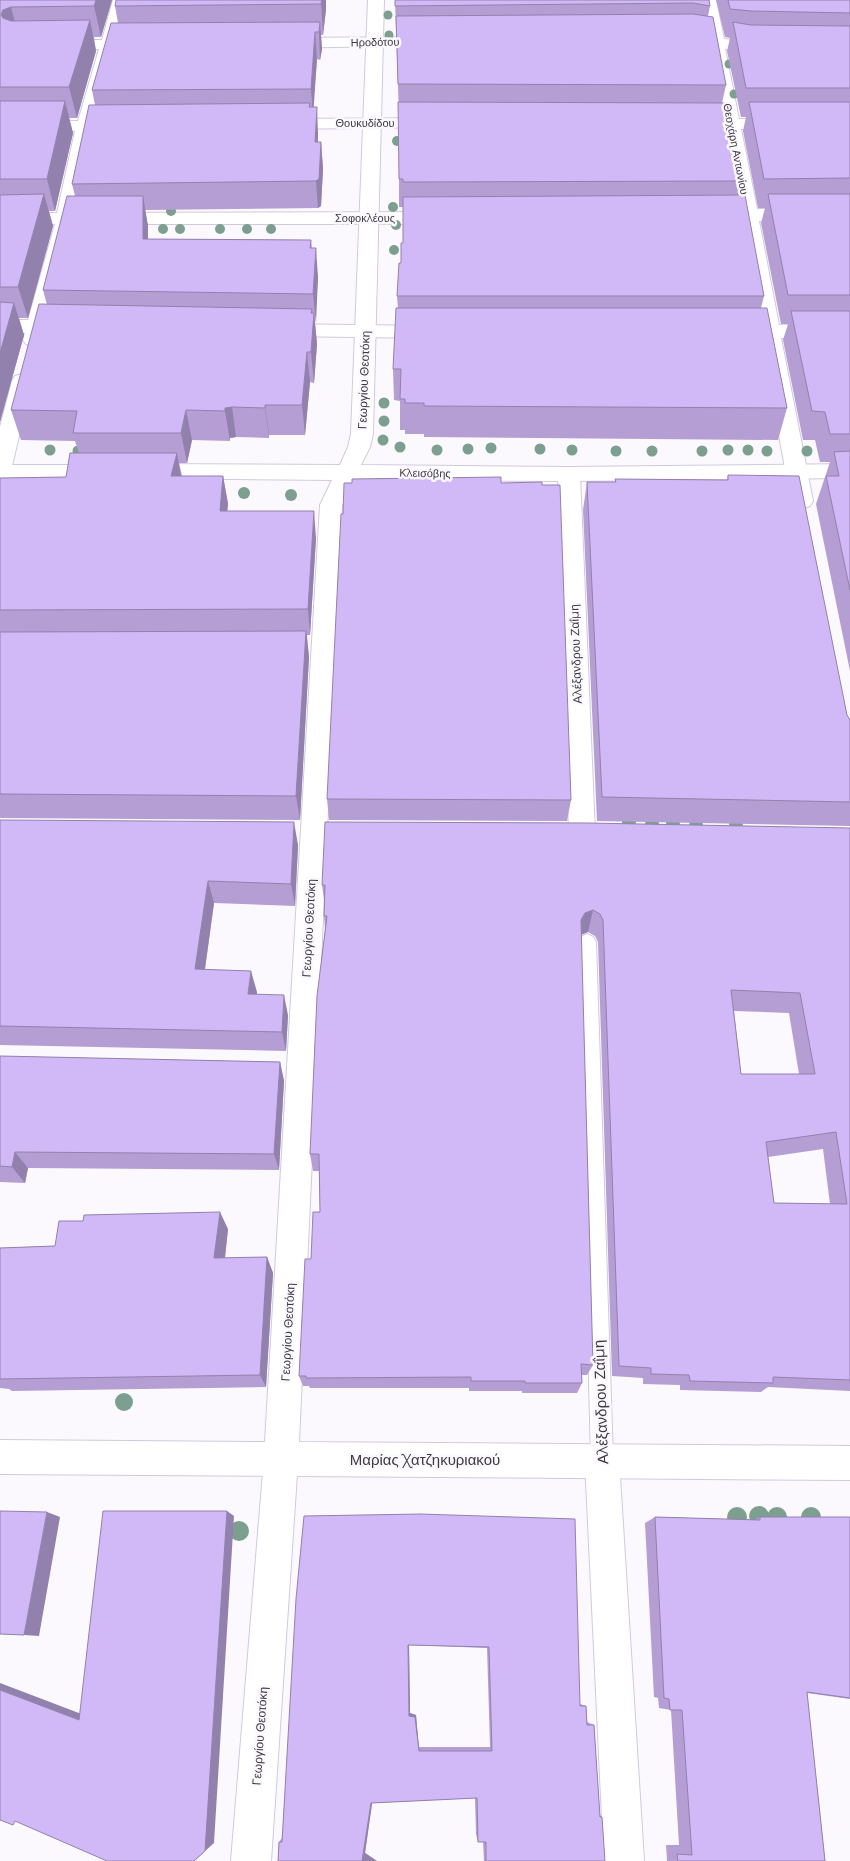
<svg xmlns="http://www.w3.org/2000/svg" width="850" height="1861" font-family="Montserrat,sans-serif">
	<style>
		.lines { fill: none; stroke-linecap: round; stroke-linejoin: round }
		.lane-casing { stroke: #d1c9de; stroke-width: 2 }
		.street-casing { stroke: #d1c9de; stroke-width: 2 }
		.secondary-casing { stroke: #d1c9de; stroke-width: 2 }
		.lane { fill: #fff; fill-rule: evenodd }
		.street { fill: #fff; fill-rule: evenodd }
		.secondary { fill: #fff; fill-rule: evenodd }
		.tree { fill: #7d9f8f }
		.wall { fill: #b49ed4; fill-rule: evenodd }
		.shaded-wall { fill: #9281ac }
		.building { fill: #d1b8f6; stroke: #9281ac; fill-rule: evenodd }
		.labels { text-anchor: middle; stroke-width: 5; stroke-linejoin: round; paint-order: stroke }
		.far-street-label { font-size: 11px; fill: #3d3a42; stroke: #fbf9fe }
		.street-label { font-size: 12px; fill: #3d3a42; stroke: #fbf9fe }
		.near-street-label { font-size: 15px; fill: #3d3a42; stroke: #fbf9fe }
	</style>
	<rect width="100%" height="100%" fill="#fbf9fe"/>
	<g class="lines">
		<defs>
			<path id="lane" d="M587 934 593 937 596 942 613 1460 610 1468 602 1471 594 1468 591 1460 578 942 581 937Z"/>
			<path id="street" d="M113 0H129L118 39 149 41 151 44 149 47 115 49 95 121 127 122 130 126 127 130 93 131 76 213 441 212 448 214 450 218 448 222 441 224H73L48 320 78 323 81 327 78 331 71 333H45L40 344 33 346 26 344 23 340 25 333 0 332V320H28L55 224 0 225V213H57L75 131H0V121H78L99 49 58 50 52 48 50 45 52 42 58 40H102Z
				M700 0H716L724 39 765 43 771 45 773 48 771 51 765 53 725 49 739 119H850V129H741L757 209H850V221H759L779 325 850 326V338H781L813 501 810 506 802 509 794 506 791 501 761 337 727 335 724 331 727 327 759 325 740 221 704 219 702 215 704 211 738 209 724 129 688 128 685 124 688 120 722 119 709 47 675 42 673 39 675 36 681 34 707 37Z
				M433 37 439 39 441 42 439 45 283 48 277 46 275 43 277 40 283 38Z
				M436 118 442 119 445 123 442 127 282 129 276 128 273 124 276 120 282 119Z
				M279 324 434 326 441 328 444 332 441 336 434 338 279 336 272 334 269 330 272 326Z
				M22 374 29 376 32 381 11 470 8 475 0 477V427L12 381 15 376Z
				M569 467 577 469 580 474 595 834 591 842 582 845 573 842 569 834 558 474 561 469Z
				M281 1443 293 1448 298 1460 271 1861H231L264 1460 269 1448Z
				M602 1443 614 1448 619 1460 644 1861H604L585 1460 590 1448Z"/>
			<path id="secondary" d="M368 0H384L373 434 370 447 361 465 569 467 850 464V478L569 481 354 480 342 505 299 1442 850 1446V1480L0 1474V1440L265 1442 320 505 332 480 144 478 136 476 133 471 136 466 144 464 340 465 348 447 351 434Z
				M0 465H103L111 467 114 472 111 477 103 479H0Z"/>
		</defs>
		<use href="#lane" class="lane-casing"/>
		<use href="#street" class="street-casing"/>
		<use href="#secondary" class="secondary-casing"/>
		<use href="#lane" class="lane"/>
		<use href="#street" class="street"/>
		<use href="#secondary" class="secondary"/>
	</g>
	<g class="tree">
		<circle cx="388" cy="15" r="4.5"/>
		<circle cx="389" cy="35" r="4.5"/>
		<circle cx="729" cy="64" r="4.5"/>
		<circle cx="734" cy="94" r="4.5"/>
		<circle cx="397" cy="141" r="5"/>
		<circle cx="393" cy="207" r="5"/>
		<circle cx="171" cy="211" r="5"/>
		<circle cx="396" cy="225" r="5"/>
		<circle cx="163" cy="229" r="5"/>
		<circle cx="180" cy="229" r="5"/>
		<circle cx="220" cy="229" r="5"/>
		<circle cx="247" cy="229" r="5"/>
		<circle cx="271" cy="229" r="5"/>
		<circle cx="394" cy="250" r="5"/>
		<circle cx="384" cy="403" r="5.5"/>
		<circle cx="384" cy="421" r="5.5"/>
		<circle cx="383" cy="440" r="5.5"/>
		<circle cx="400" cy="447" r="5.5"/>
		<circle cx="491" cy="448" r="5.5"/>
		<circle cx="468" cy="449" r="5.5"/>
		<circle cx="540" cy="449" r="5.5"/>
		<circle cx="50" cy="450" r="5.5"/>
		<circle cx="437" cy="450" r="5.5"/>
		<circle cx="572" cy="450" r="5.5"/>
		<circle cx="728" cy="450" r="5.5"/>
		<circle cx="748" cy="450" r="5.5"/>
		<circle cx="78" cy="451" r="5.5"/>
		<circle cx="616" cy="451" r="5.5"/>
		<circle cx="652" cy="451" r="5.5"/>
		<circle cx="702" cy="451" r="5.5"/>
		<circle cx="767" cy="451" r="5.5"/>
		<circle cx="807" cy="451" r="5.5"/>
		<circle cx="244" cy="493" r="6"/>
		<circle cx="291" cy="495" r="6"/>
		<circle cx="629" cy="822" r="7"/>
		<circle cx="652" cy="824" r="7"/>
		<circle cx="673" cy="824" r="7"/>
		<circle cx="736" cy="824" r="7"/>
		<circle cx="696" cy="825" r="7"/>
		<circle cx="124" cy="1402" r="9"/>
		<circle cx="759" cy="1516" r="10"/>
		<circle cx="737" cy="1517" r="10"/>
		<circle cx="777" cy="1517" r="10"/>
		<circle cx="811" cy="1517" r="10"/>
		<circle cx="239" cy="1531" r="10"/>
	</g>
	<path class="wall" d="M0 0H112L101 37H94L96 51 77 118H69L73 133 55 211H49L53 226 28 318H19L24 335 0 422Z
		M326 0V9L323 35H321L322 49 320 60 317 59 313 107 318 134V142H321L323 169 321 206 318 208 145 210 148 226V239L311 240 312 248 318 277 315 323 317 344 314 383 310 382 305 435H269V438L236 437 230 438V441L192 440 187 463H179L182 476H223L228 504 227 511 316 538 310 635H307L309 657 300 820 0 818V478L66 477 79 453 75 441 21 440 11 410 47 305 43 290 75 196 72 184 95 105 92 90 118 23 115 6Z
		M395 0H709L710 6 708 16 726 85 722 103 742 181 739 195 764 296 761 308 787 408 778 440 424 437V434H405V430H400V401L394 400 393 369 398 308 397 296 403 243V207H399V116Z
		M716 0H850V671L816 504 830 462H820L815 440H803L783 340 788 324H781L761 223 765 208H758L743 131 746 117H741L727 51 730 38 725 37Z
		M728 475 847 715 850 720V826L597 821 583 510 587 482H615V479L727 480Z
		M501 483 571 800 567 821 329 820 327 799 343 514Z
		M0 820 298 845 295 906 214 903 205 969 257 992 256 995 288 1015 286 1051 0 1045Z
		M850 828V1391L768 1387 761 1392 680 1390V1385L643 1384V1378L612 1376 598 942 595 936 588 932 581 935 593 1365 587 1375H582V1383L577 1393H522V1391H469V1388H310L309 1386H303L299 1376 311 1259 320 1212 319 1171H313L310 1154 325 929 324 916V900L322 885ZM734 1011 789 1013 799 1074H741ZM823 1149 830 1204 774 1203 768 1157Z
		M0 1056 280 1062 284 1081 279 1170 28 1168 25 1183 0 1182Z
		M228 1229 225 1258 267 1257 273 1273 266 1387 12 1391 9 1389 0 1388V1248L55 1246Z
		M304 1516 580 1704 586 1706 587 1722 594 1725 600 1815 602 1817 605 1861H484L483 1842H478L476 1834 475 1798 372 1803 365 1853 377 1861H278L279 1842 282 1838ZM409 1645 487 1648 490 1747H419L416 1715 410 1713Z
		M655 1517 754 1520 760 1517H850V1699L807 1693 825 1860 826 1861H667L666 1845H679L671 1710 659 1708 658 1698 654 1697 645 1523Z"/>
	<path class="shaded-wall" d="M96 0H112L101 37 94 6Z
		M321 0H326V9L323 35Z
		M11 7 19 38 1 15 3 10Z
		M90 20 96 51 77 118 69 87Z
		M320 22 322 49 320 60 319 32Z
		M315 32 317 59 313 117 311 89Z
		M65 101 73 133 55 211 47 179Z
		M317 107 318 134 317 169 315 142Z
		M321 142 323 169 321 206 318 208 316 181Z
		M44 194 53 226 28 318 18 287Z
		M143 196 148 226V268L143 239Z
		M316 248 318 277 316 323 313 294Z
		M14 303 24 335 0 422V353Z
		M312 309 313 325 314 313 317 344 314 383 311 352V313Z
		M307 352 310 382 305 435 302 405Z
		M265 405 269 435V438L265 408Z
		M232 407 236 437 230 438V441L225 411V408Z
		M186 410 192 440 187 463 181 433Z
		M177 453 182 481 171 476Z
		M223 476 228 504 225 538 220 511Z
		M314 511 316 538 310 635 308 609Z
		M306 631 309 657 300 820 296 796Z
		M294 822 298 845 295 906 291 884Z
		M208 881 214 903 202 990 195 969Z
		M593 910 588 932 580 935 581 920 585 913Z
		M251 971 257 992 254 1015 248 994Z
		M284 995 288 1015 286 1051 282 1032Z
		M280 1062 284 1081 279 1170 274 1154Z
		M15 1152 28 1168 25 1183 12 1167Z
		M220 1212 228 1229 223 1274 214 1258Z
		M267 1257 273 1273 266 1387 260 1375Z
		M227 1511 234 1516 214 1843 194 1861Z
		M47 1512 60 1517 39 1636 24 1635Z
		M408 1645H409L410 1713 416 1715 419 1751 409 1716Z
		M0 1683 92 1718 79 1720 0 1690Z
		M373 1797 365 1853 377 1861H362L371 1803Z"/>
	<path class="building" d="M0 0H96L94 6 11 7 3 10 1 15 3 18 11 21 90 20 69 87H0Z
		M116 0H322L321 4 115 6Z
		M395 0H709L710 6 693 3 395 6Z
		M728 0H850V13L751 11 730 9Z
		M693 14 713 17 726 85 398 84 396 16Z
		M320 22 319 32H315L311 89 92 90 111 23Z
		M733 22 751 25 850 26V88H746Z
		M0 101H65L47 179H0Z
		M398 102 727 103 742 181 403 182V179H399Z
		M749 102H850V178L764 179Z
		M310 103 309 107H317L315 142H321L319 179 316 181 72 184 89 105Z
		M44 194 18 287H0V195Z
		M768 194H850V295H788Z
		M745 195 764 296H397L399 263H401V243H403V197Z
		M67 196H143V239L311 240 310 248H316L313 294 43 290Z
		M0 302 14 303 0 353Z
		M39 304 312 309 311 313H314L311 352H307L302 405H265V408L232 407 225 408V411L186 410 181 433H73L77 411 11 410Z
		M396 308H767L787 408 424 406V403H405V399H400L401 369H393Z
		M791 311H850V434H830L825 412 812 411Z
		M850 451V590L826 476H839L834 452Z
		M70 453H177L171 476H223L220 511H314L308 609 0 610V478L66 477Z
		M728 475 799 476 847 715 850 720V802L602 797 587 482H616L615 479 728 480Z
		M501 477V483L542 482V485H560L571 800 327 799 341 514H343L344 483H352V479Z
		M306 631 296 796 0 794V632Z
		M0 820 294 822 291 884 208 881 195 969 251 971 248 994 284 995 282 1032 0 1026Z
		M325 822 587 823 850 828V1380L773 1377V1383L690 1381 689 1375 651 1374V1368L619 1366 603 920 600 914 593 910 585 913 581 920 593 1365 581 1364 582 1383H525V1381H471V1377L306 1378V1376H299L305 1259H311L313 1212H320L319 1154H310L317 996 327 916H324L325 885H322ZM731 990 800 993 815 1074H741ZM836 1132 847 1204 774 1203 766 1142Z
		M0 1056 280 1062 274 1154 15 1152 12 1167 0 1166Z
		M220 1212 214 1258 267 1257 260 1375 0 1379V1248L55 1246 59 1221H83L84 1215Z
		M0 1511 47 1512 24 1635 0 1634Z
		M103 1511H227L205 1851 194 1861H107L15 1821 13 1825 0 1820V1690L79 1720Z
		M420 1514 575 1519 580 1706H586L587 1725H594L600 1817H602L605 1861H486V1842H478L477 1798 371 1803 362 1861H278L279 1842H282L296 1599 304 1516ZM408 1645 489 1647 492 1751H419L415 1717 409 1716Z
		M655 1517 760 1520V1517H850V1698L807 1692 825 1861H678L677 1854 692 1855 682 1710H670L669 1699 664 1698Z"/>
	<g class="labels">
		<g class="far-street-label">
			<text transform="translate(375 42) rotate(-1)" y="4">Ηροδότου</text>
			<text x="365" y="127">Θουκυδίδου</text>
			<text transform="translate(736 149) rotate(79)" y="4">Θεοχάρη Αντωνίου</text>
			<text x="365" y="222">Σοφοκλέους</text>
			<text transform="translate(425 473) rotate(1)" y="4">Κλεισόβης</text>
		</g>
		<g class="street-label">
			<text transform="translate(364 380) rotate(-88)" y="4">Γεωργίου Θεοτόκη</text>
			<text transform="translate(576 654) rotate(-92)" y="4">Αλέξανδρου Ζαΐμη</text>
			<text transform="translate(309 928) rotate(-87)" y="4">Γεωργίου Θεοτόκη</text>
			<text transform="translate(288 1332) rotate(-87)" y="4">Γεωργίου Θεοτόκη</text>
			<text transform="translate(260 1736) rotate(-86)" y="4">Γεωργίου Θεοτόκη</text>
		</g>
		<g class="near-street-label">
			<text transform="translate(601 1402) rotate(-92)" y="5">Αλέξανδρου Ζαΐμη</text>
			<text x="425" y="1465">Μαρίας Χατζηκυριακού</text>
		</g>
	</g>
</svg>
